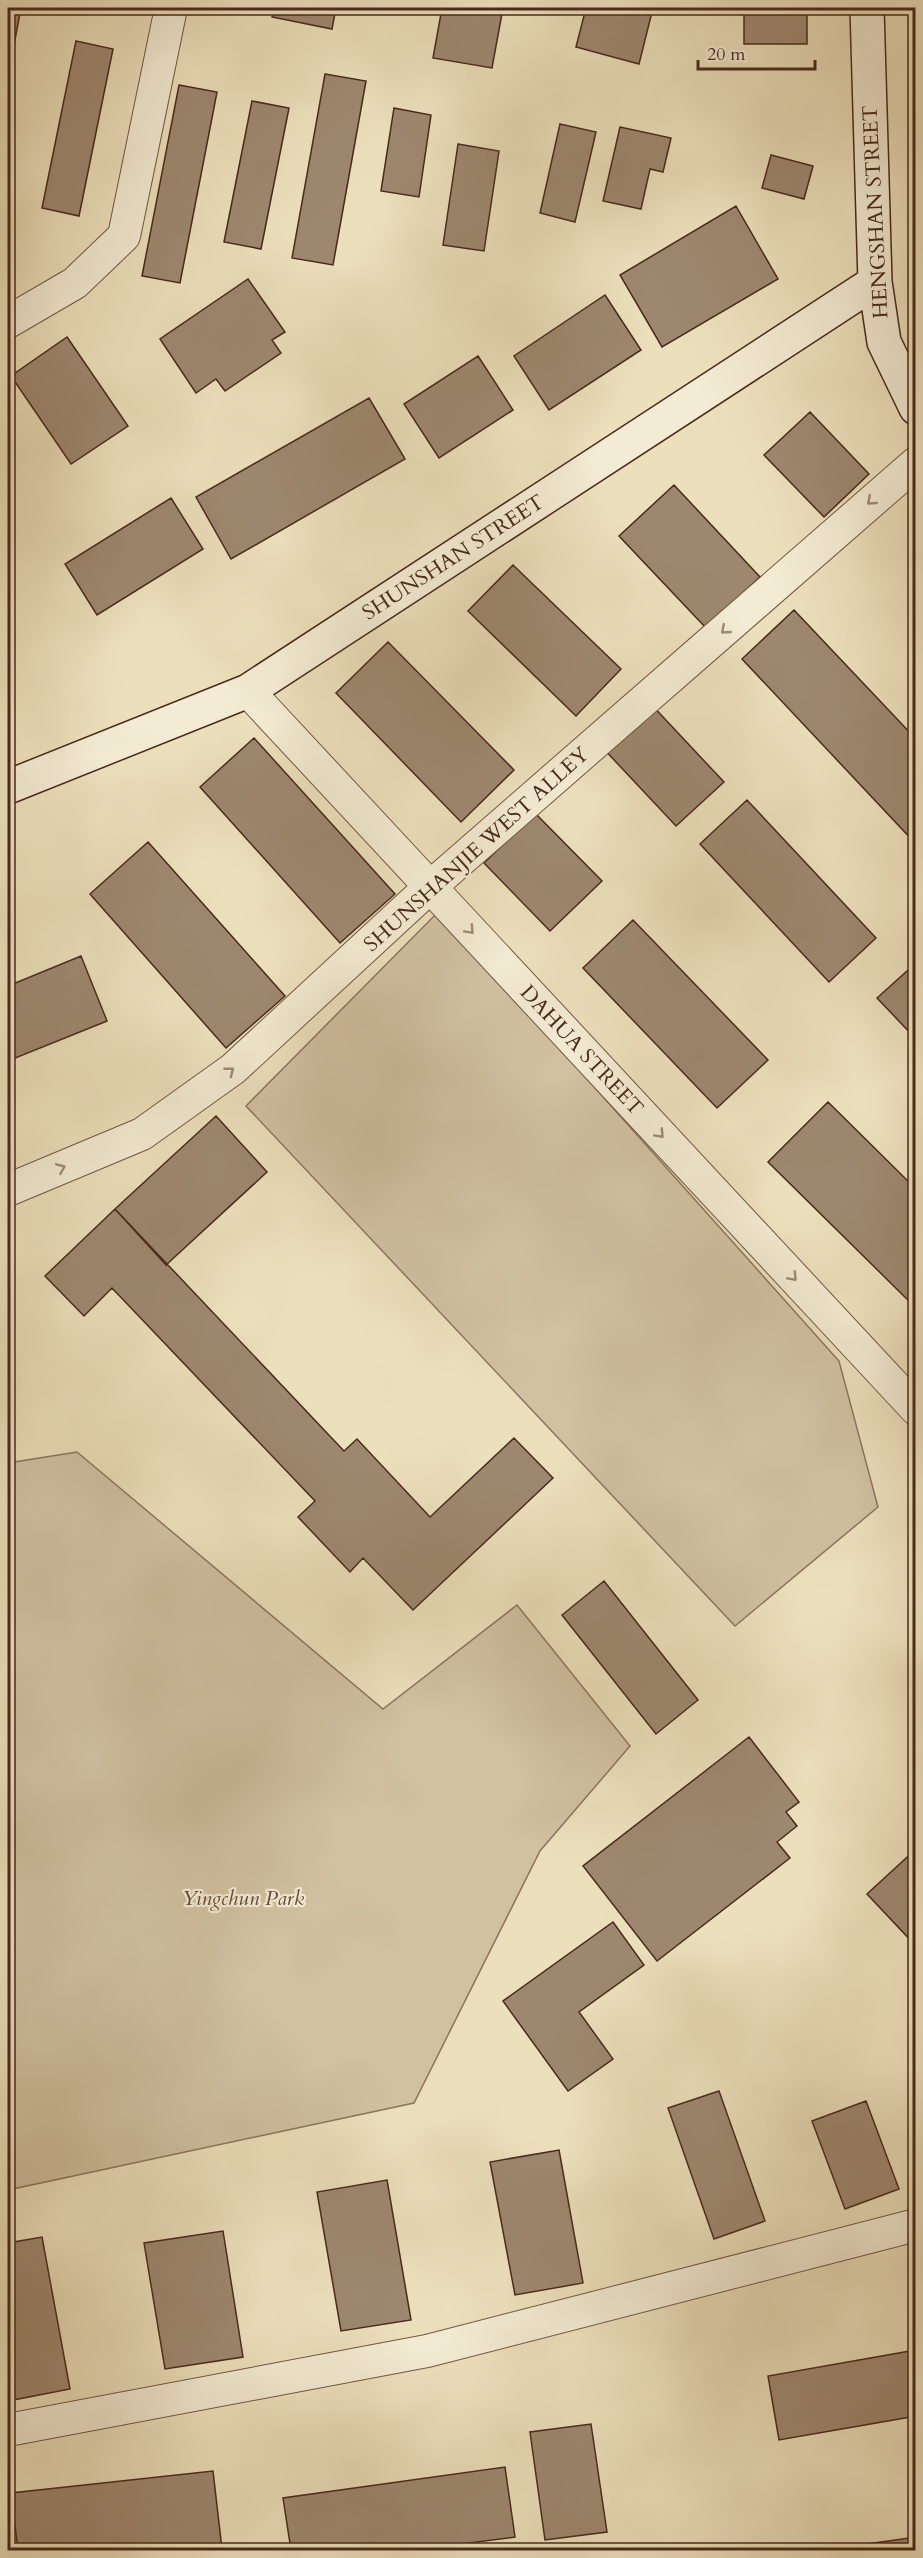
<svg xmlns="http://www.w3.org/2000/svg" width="923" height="2558" font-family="Cardo,serif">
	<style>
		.green { fill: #d0c1a1; stroke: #8c755e; stroke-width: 1.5 }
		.building { fill: #9d886f; stroke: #48291b; stroke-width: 1.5 }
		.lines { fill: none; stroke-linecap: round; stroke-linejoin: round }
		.street-casing { stroke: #715743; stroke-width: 34 }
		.secondary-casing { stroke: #48291b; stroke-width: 36 }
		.street { stroke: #f3ebd3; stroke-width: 32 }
		.secondary { stroke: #f3ebd3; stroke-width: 33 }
		.oneway { stroke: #9e8a77 }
		.labels { text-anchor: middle; stroke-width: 4.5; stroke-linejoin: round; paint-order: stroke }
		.street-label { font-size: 21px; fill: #48291b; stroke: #f3ebd3 }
		.park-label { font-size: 21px; font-style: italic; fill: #634736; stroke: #f3ebd3 }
	</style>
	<rect width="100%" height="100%" fill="#ece0bc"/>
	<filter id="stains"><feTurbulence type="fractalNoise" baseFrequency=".00333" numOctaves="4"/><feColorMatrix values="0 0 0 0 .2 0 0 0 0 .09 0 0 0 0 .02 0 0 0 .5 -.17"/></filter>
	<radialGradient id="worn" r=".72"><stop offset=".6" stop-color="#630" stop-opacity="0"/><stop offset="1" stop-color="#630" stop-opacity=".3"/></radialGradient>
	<path class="green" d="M438 912 839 1361 878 1507 735 1626 246 1106Z
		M77 1452 383 1709 517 1605 630 1746 540 1851 414 2103 8 2190V1463Z"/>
	<path class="building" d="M8 8H21L8 77Z
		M274 8H336L332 29 272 17Z
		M442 8H503L492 68 433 58Z
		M586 8H653L639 64 576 47Z
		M744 8H807V44H744Z
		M76 41 113 49 79 216 42 208Z
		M325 74 366 81 333 265 292 258Z
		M179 85 217 92 180 283 142 276Z
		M252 101 289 108 261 249 224 242Z
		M394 108 431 115 419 197 381 191Z
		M560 124 596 132 575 222 540 213Z
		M620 127 671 138 663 172 650 169 641 209 603 201Z
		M458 144 499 151 484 251 443 245Z
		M771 155 813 166 804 199 762 188Z
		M736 206 778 279 662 347 620 275Z
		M248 279 285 332 272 340 281 353 225 391 216 379 196 393 160 339Z
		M605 295 641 350 549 410 514 356Z
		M67 337 128 426 71 464 11 376Z
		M478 356 513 410 439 458 404 404Z
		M369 398 405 459 231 559 196 497Z
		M810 412 869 474 824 517 764 455Z
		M674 485 760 577 706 628 619 536Z
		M171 498 203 549 97 615 65 564Z
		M513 565 621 669 576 716 468 611Z
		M794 610 916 739V844L742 659Z
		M388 642 514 770 461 822 336 693Z
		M648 701 724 782 676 826 601 746Z
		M254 738 395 894 340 943 200 787Z
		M747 800 876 938 829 982 700 844Z
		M535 813 602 881 550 931 484 863Z
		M148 842 285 996 226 1048 90 894Z
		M633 920 768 1060 717 1108 583 968Z
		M81 956 107 1021 8 1061V986Z
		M916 963V1039L877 998Z
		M828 1102 916 1189V1308L768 1162Z
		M216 1116 267 1172 166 1265 115 1209Z
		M115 1209 344 1451 357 1439 430 1517 514 1438 553 1478 413 1610 363 1558 350 1572 298 1517 315 1501 112 1288 84 1316 45 1276Z
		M604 1581 698 1700 656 1734 562 1615Z
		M749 1737 799 1802 786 1812 797 1826 777 1842 790 1858 657 1961 583 1866Z
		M916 1849V1946L867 1894Z
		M613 1922 644 1965 579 2012 613 2059 568 2091 503 2001Z
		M719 2091 765 2221 714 2239 668 2108Z
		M866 2101 899 2189 845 2209 812 2121Z
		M559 2150 583 2283 515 2295 490 2162Z
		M387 2180 411 2320 341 2331 317 2192Z
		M223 2231 243 2357 165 2369 144 2243Z
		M42 2237 70 2389 8 2401V2243Z
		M916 2350V2416L779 2440 768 2376Z
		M591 2424 607 2532 545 2540 530 2432Z
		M505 2467 515 2537 416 2550H291L283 2498Z
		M213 2471 222 2549 18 2550 11 2493Z
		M916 2537V2550H824Z"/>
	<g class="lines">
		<defs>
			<path id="street" d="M8 322 75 283 124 236 171 8
				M248 691 916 1409
				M8 1190 142 1134 233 1069 430 887 916 463
				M8 2430 427 2351 916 2225"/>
			<path id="secondary" d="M867 8 875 282 884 342 916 408
				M8 787 248 691 875 282"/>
		</defs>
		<use href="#street" class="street-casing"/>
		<use href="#secondary" class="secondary-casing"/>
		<use href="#street" class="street"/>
		<use href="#secondary" class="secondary"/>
	</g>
	<defs><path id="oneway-chevron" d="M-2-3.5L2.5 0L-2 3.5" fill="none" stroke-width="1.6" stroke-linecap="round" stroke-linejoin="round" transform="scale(1.5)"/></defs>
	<g class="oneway">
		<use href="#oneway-chevron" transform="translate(871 501) rotate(139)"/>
		<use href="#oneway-chevron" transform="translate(725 630) rotate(139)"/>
		<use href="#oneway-chevron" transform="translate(470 930) rotate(47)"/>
		<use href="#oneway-chevron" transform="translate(230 1071) rotate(-38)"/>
		<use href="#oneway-chevron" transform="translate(660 1134) rotate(47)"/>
		<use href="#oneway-chevron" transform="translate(61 1168) rotate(-23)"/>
		<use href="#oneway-chevron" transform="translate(793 1277) rotate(47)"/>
	</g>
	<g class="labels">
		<g class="street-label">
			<text transform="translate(875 212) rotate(-93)" y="7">HENGSHAN STREET</text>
			<text transform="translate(453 557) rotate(-33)" y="7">SHUNSHAN STREET</text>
			<text transform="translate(476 849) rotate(-42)" y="7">SHUNSHANJIE WEST ALLEY</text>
			<text transform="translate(582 1050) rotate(47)" y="7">DAHUA STREET</text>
		</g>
		<g class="park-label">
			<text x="243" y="1905">Yingchun Park</text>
		</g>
	</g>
	<rect width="923" height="2558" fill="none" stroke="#ece0bc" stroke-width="30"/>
	<rect x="9" y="9" width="905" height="2540" fill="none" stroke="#48291b" stroke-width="3"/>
	<rect x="15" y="15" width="893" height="2528" fill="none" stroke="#48291b" stroke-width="1.5"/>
	<path d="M698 60v9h117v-9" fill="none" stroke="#48291b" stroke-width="3"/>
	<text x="707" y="60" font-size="18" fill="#48291b" stroke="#f3ebd3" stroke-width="4.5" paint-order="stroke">20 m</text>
	<rect width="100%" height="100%" filter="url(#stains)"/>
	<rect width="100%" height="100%" fill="url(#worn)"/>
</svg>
